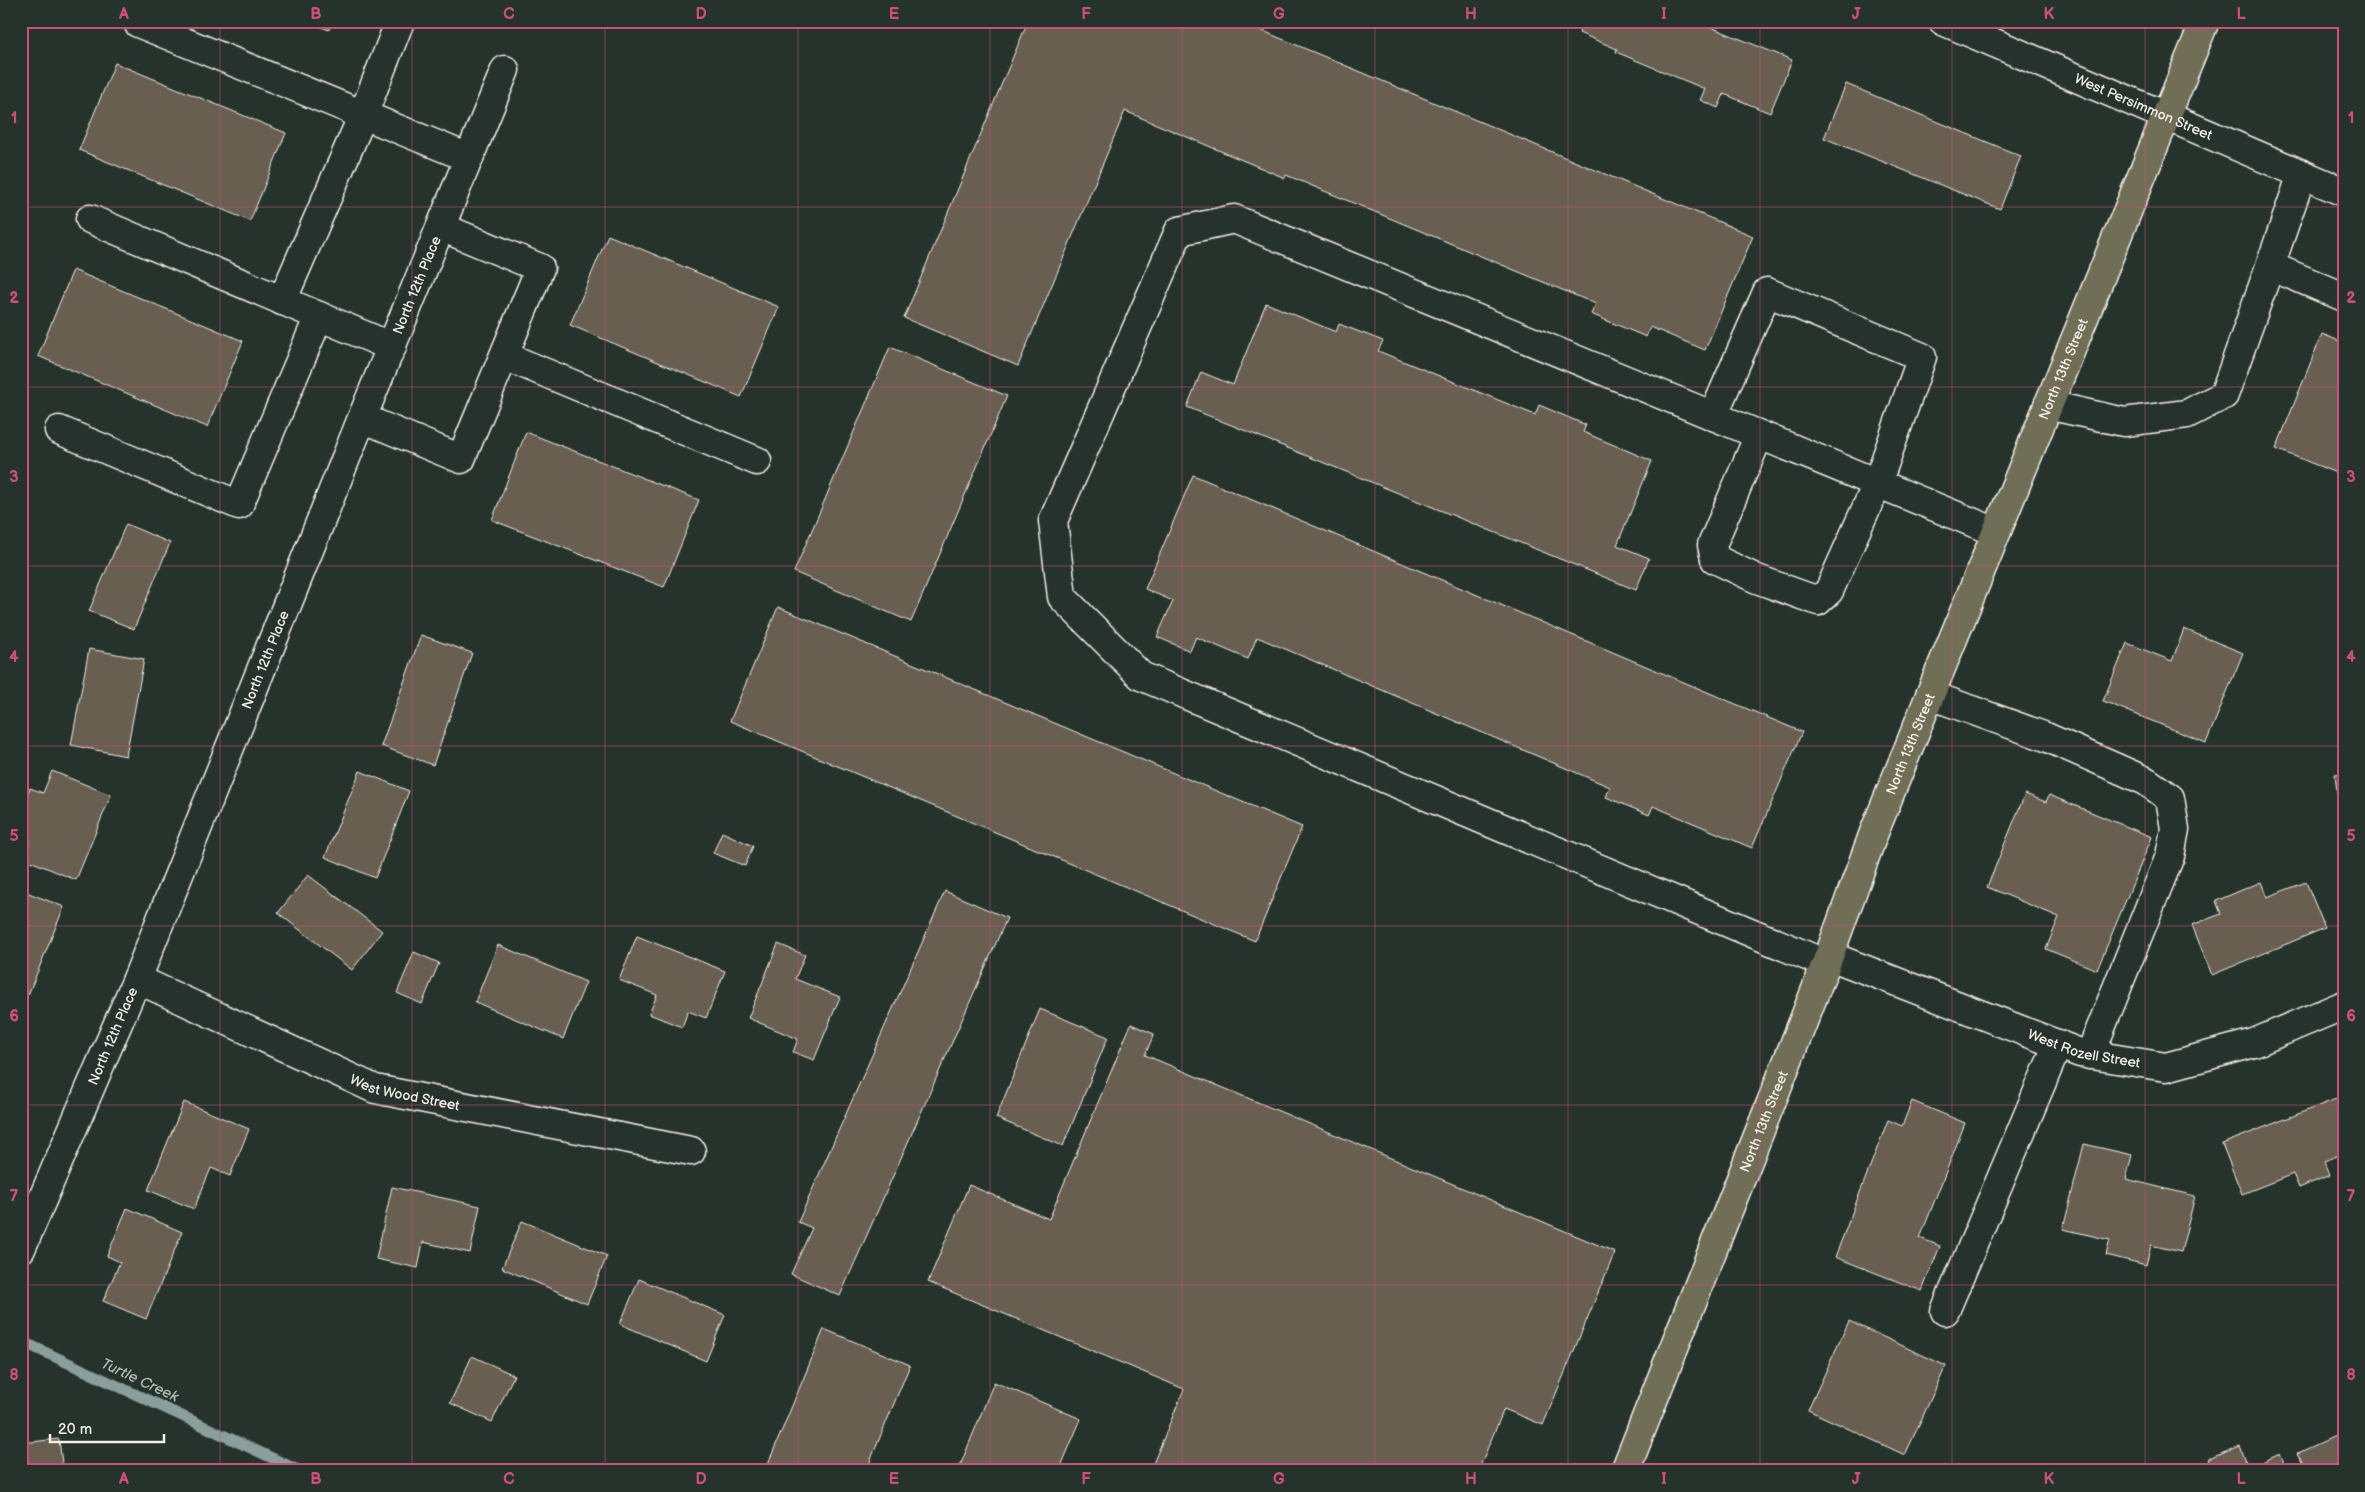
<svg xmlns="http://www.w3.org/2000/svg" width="2365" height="1492" font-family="'Balsamiq Sans',sans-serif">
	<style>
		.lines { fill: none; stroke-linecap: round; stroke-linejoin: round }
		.stream { stroke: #8a9f9b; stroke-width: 11 }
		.building { fill: #685e51; stroke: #f4f1e8 }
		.minor-casing { stroke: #f4f1e8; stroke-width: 31 }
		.major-casing { stroke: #f4f1e8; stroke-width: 31 }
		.minor { stroke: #26332d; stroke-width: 28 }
		.major { stroke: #716e59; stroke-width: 28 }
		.grid { fill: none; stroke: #ce4e7e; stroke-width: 1; stroke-opacity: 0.55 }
		.labels { text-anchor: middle; stroke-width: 4.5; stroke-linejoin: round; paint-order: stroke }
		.street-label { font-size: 14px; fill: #f4f1e8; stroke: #26332d }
		.water-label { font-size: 15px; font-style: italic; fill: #adbab5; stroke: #26332d }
		.neatline { fill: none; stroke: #ce4e7e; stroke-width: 2 }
		.grid-label { font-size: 16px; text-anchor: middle; font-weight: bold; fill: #ce4e7e }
	</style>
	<rect width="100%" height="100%" fill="#26332d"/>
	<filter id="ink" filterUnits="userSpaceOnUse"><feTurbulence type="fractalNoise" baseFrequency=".02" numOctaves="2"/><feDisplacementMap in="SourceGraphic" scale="10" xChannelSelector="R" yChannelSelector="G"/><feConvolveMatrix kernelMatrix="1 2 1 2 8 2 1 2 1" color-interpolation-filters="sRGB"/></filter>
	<g filter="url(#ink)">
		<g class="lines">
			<path class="stream" d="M21 1341 300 1471"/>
		</g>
		<path class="building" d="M307 21H333L329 30Z
			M1028 21H1239L1753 236 1705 350 1650 327 1646 337 1591 314 1596 304 1286 175 1285 178 1125 111 1018 366 904 318Z
			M1584 21H1696L1792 60 1770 113 1724 94 1718 108 1700 100 1705 89 1616 52 1617 49 1579 33Z
			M115 63 286 133 250 221 79 150Z
			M1846 84 2021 156 2000 209 1824 138Z
			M608 235 779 307 741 397 570 325Z
			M73 270 243 341 207 427 38 356Z
			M1266 303 1336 332 1339 324 1383 341 1378 351 1535 415 1539 405 1586 425 1583 432 1652 461 1617 545 1649 558 1636 590 1187 407 1201 372 1233 385Z
			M2322 334 2344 343V476L2276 449Z
			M890 347 1007 396 911 622 794 572Z
			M526 432 699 500 664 587 492 520Z
			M1193 475 1802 732 1752 848 1653 806 1649 815 1606 797 1610 787 1257 637 1248 659 1196 637 1190 651 1157 637 1173 601 1145 589Z
			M126 524 170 543 134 629 89 611Z
			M778 607 1302 827 1255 941 730 721Z
			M2184 629 2243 653 2206 743 2103 701 2127 643 2172 661Z
			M421 635 472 653 433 765 381 746Z
			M89 649 144 659 126 756 71 745Z
			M52 771 111 795 76 880 23 858 29 844 21 841V809L30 788 43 793Z
			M360 771 409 791 375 878 325 857Z
			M2344 773V828L2341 829 2335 774Z
			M2025 794 2046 802 2049 795 2152 837 2097 970 2046 949 2059 917 1987 887Z
			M722 832 753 846 745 866 713 853Z
			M308 875 382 931 352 970 278 913Z
			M2261 882 2267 897 2306 882 2325 928 2212 975 2192 925 2221 914 2216 901Z
			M21 890 64 907 28 995 21 992Z
			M945 891 1007 918 840 1296 791 1274 812 1228 798 1222Z
			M637 936 725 971 706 1018 688 1011 682 1027 649 1014 657 995 619 980Z
			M778 944 805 955 795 979 840 997 814 1060 793 1052 798 1039 748 1018Z
			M498 945 586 982 563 1039 475 1002Z
			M414 952 439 963 422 1004 397 993Z
			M1040 1009 1108 1037 1063 1146 996 1118Z
			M1131 1024 1154 1034 1145 1055 1615 1252 1543 1425 1504 1409 1478 1471H1150L1184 1389 928 1282 969 1185 1049 1219Z
			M2341 1097 2344 1104V1153L2324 1161 2330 1175 2299 1188 2293 1174 2242 1194 2222 1144Z
			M1912 1101 1965 1123 1920 1238 1940 1246 1922 1291 1835 1257 1888 1120 1902 1126Z
			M184 1102 249 1129 230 1176 211 1168 194 1209 148 1190Z
			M2084 1144 2132 1155 2126 1179 2195 1196 2181 1252 2151 1245 2146 1265 2106 1255 2110 1240 2063 1229Z
			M392 1187 480 1206 470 1253 423 1242 418 1268 376 1259Z
			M127 1208 182 1232 146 1319 103 1301 120 1262 107 1256Z
			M522 1221 607 1256 587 1304 502 1268Z
			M639 1279 725 1315 706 1361 620 1324Z
			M1849 1321 1946 1366 1905 1455 1808 1410Z
			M824 1329 910 1365 866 1471H765Z
			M472 1356 514 1375 492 1422 450 1403Z
			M994 1382 1081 1419 1059 1471H958Z
			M2344 1432V1471H2307L2298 1453Z
			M59 1439 63 1471H21V1443Z
			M2240 1446 2249 1468 2280 1454 2287 1471H2214L2209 1459Z"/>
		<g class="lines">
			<defs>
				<g id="minor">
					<path id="s1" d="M1943 21 2344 192"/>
					<path d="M138 23 469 158"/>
					<path d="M2302 174 2270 266 2344 297"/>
					<path d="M90 219 392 347"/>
					<path d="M282 301 363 115 400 21"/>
					<path d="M505 356 757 461"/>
					<path d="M2048 405 2124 422 2187 414 2224 395 2270 266"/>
					<path d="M1713 416 1767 292 1922 357 1877 484 1829 591 1818 601 1757 579 1715 559 1712 545 1759 435"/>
					<path d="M362 418 461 459 540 268 441 227"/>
					<path d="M59 430 239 505 319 316"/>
					<path d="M1930 695 2046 737 2146 781 2170 798 2175 829 2170 856 2090 1055"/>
					<path id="s2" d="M1830 956 2080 1053 2166 1067 2254 1043 2344 1005"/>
					<path d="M1826 964 1141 676 1062 597 1053 521 1179 231 1234 219 1996 532"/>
					<path id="s3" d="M137 979 375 1089 691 1151"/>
					<path id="s4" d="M21 1249 137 979 362 418 505 70"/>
					<path d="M1945 1311 2058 1044"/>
				</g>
				<g id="major">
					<path id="s5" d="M1625 1471 1826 964 1873 835 2205 21"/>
				</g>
			</defs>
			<use href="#minor" class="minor-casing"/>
			<use href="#major" class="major-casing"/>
			<use href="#minor" class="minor"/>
			<use href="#major" class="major"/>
		</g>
	</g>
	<path class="grid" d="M220 21V1471M412 21V1471M605 21V1471M798 21V1471M990 21V1471M1182 21V1471M1375 21V1471M1568 21V1471M1760 21V1471M1952 21V1471M2145 21V1471M21 207H2344M21 387H2344M21 566H2344M21 746H2344M21 926H2344M21 1105H2344M21 1285H2344"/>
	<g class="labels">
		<g class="street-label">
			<text dy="5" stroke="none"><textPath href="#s1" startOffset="218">West Persimmon Street</textPath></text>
			<text dy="5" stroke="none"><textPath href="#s4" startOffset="1042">North 12th Place</textPath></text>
			<text dy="5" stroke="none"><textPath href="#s5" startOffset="1186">North 13th Street</textPath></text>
			<text dy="5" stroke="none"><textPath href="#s4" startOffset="638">North 12th Place</textPath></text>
			<text dy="5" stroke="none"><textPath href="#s5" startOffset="781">North 13th Street</textPath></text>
			<text dy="5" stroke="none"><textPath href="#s4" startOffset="232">North 12th Place</textPath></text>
			<text dy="5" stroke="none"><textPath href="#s2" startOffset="271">West Rozell Street</textPath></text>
			<text dy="5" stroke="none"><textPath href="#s3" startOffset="292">West Wood Street</textPath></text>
			<text dy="5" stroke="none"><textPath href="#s5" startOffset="376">North 13th Street</textPath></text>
		</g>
		<g class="water-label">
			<text transform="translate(140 1380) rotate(25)" y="5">Turtle Creek</text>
		</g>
	</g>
	<rect width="2365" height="1492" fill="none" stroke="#26332d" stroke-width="55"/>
	<path d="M50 1434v8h114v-8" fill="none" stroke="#f4f1e8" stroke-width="2.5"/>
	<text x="58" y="1434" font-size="15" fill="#f4f1e8" stroke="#26332d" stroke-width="4" paint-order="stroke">20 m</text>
	<rect x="28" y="28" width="2310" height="1436" class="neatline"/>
	<g class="grid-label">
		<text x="124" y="19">A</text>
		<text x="316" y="19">B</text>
		<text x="509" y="19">C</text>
		<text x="701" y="19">D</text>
		<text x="894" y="19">E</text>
		<text x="1086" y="19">F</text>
		<text x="1279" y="19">G</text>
		<text x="1471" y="19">H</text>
		<text x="1664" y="19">I</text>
		<text x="1856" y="19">J</text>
		<text x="2049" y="19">K</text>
		<text x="2241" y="19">L</text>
		<text x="14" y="123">1</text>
		<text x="2351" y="123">1</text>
		<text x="14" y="303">2</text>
		<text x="2351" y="303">2</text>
		<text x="14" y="482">3</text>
		<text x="2351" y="482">3</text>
		<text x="14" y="662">4</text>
		<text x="2351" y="662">4</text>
		<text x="14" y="841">5</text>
		<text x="2351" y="841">5</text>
		<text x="14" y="1021">6</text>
		<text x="2351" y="1021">6</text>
		<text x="14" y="1201">7</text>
		<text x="2351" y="1201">7</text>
		<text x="14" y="1380">8</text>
		<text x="2351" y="1380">8</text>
		<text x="124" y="1484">A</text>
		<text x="316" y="1484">B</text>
		<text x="509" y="1484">C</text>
		<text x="701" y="1484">D</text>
		<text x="894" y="1484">E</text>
		<text x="1086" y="1484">F</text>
		<text x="1279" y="1484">G</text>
		<text x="1471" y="1484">H</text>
		<text x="1664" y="1484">I</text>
		<text x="1856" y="1484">J</text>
		<text x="2049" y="1484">K</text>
		<text x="2241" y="1484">L</text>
	</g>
</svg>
